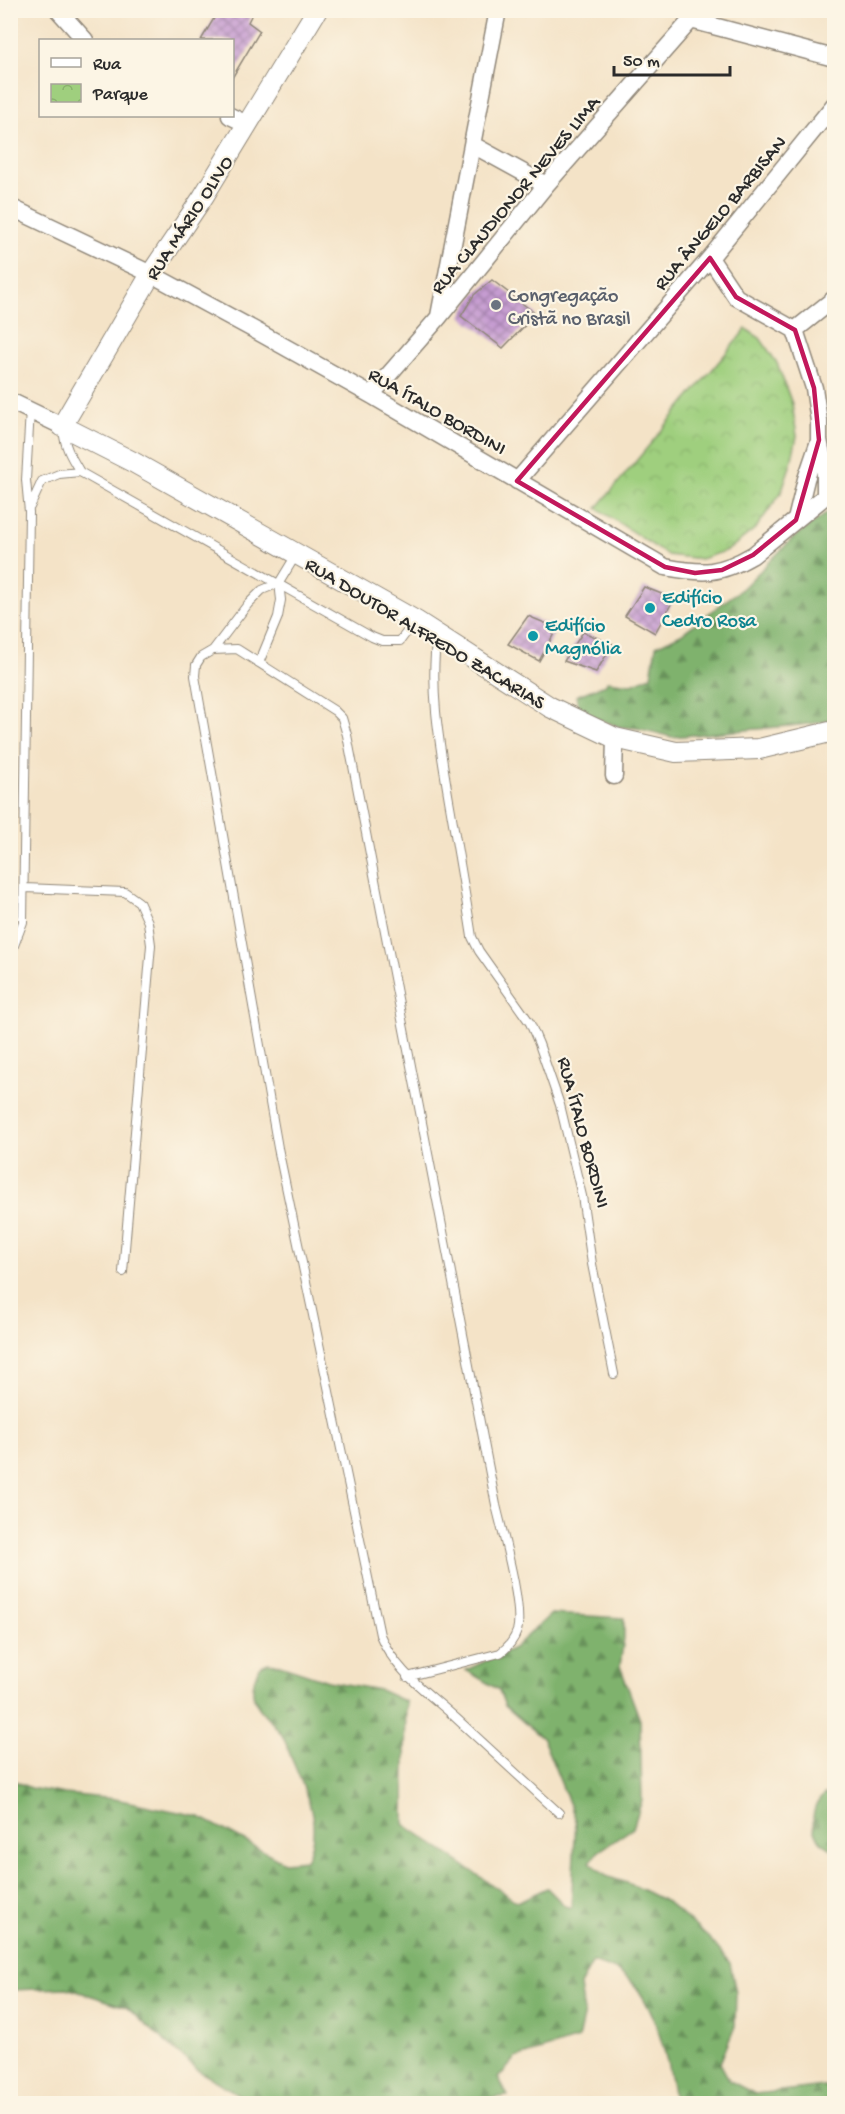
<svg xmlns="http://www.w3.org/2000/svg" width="845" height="2114" font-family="'Gochi Hand',sans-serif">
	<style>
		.forest { fill: url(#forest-firs); stroke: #556e4c; stroke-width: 1.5 }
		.park { fill: url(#park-crowns); stroke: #657d54; stroke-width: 1.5 }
		.building { fill: url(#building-cross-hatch) }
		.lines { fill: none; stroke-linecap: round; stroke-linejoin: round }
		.service-casing { stroke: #908779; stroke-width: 10 }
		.minor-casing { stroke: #908779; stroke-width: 19 }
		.tertiary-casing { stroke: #908779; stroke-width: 22 }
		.service { stroke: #fff; stroke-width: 8 }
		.minor { stroke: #fff; stroke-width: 16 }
		.tertiary { stroke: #fff; stroke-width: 20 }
		.marked { fill: none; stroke: #c2185b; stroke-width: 4.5; stroke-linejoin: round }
		.worship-dot { fill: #6b7280; stroke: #fcf5e5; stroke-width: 2 }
		.culture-dot { fill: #0f9aa8; stroke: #fcf5e5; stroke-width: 2 }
		.labels { text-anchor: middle; stroke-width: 4.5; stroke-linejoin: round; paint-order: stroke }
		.street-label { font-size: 20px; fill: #2b2b2b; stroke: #fcf5e5 }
		.worship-label { font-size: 20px; fill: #5b616d; stroke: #fcf5e5; text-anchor: start }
		.culture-label { font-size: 20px; fill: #0d838f; stroke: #fcf5e5; text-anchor: start }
	</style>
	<defs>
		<pattern id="forest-firs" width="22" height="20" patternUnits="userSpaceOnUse" patternTransform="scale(1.5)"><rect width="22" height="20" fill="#7fb26d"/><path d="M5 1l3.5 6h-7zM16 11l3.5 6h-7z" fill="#68915a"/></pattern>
		<pattern id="park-crowns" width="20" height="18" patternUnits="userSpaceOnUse" patternTransform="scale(1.5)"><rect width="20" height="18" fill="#9fcf7e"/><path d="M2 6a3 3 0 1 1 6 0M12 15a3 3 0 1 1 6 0" fill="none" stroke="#89b26d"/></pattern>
		<pattern id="building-cross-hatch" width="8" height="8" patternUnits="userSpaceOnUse" patternTransform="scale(1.5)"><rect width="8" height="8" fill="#c69cd1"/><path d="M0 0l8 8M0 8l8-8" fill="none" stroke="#a17faa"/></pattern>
	</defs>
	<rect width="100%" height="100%" fill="#fcf5e5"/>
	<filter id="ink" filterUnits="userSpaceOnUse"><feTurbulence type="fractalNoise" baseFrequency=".0167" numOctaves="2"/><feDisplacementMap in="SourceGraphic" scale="12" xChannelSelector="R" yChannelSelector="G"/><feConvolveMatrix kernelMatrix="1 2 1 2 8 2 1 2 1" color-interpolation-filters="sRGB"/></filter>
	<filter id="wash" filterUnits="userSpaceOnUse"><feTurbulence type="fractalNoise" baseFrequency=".008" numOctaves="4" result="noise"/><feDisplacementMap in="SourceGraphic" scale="24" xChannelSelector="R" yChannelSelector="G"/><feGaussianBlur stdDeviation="1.35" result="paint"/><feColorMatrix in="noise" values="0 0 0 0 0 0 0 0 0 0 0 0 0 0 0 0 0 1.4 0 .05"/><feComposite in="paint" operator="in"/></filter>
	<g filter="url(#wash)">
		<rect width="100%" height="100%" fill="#f4e3c7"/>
		<path class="forest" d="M834 508V720L809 724 672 737 637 728 620 727 601 720 581 718 576 696 606 684 607 681 632 684 651 676 656 646 681 634 743 588 792 539Z
			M551 1614 624 1618V1638L620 1666 640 1720 642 1800 633 1828 598 1852 590 1862 606 1876 635 1886 667 1902 710 1939 730 1963 736 1993 735 2026 720 2063 730 2081 755 2094 824 2086 834 2090V2103H669L674 2100C669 2063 654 1992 619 1972 611 1968 601 1965 593 1962L580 1985 584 2013 578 2039 516 2058 498 2078 508 2096 441 2104H281L255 2098 246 2099 197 2070 126 2007 67 1988 11 1990 10 1779 30 1788 65 1794 115 1799 198 1816 284 1862 306 1860C323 1825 307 1795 293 1762 289 1753 286 1740 280 1732 261 1707 243 1703 259 1667L268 1663 277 1664 328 1681 380 1690 406 1702 404 1824 517 1902 547 1888 565 1906 571 1908 576 1820 543 1739 505 1706 499 1690 466 1670 514 1648Z
			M824 1795H834V1851C830 1847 822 1844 819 1839 810 1824 811 1806 824 1795Z"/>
		<path class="park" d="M746 329 760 338 777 363 792 404 797 436 791 463 781 493 756 528 728 550 701 559 667 555 597 508Z"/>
		<g id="blocks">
			<path class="building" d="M219 10H254L248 22 260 31 232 78V40H201Z
				M492 280 536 314 503 348 461 316 474 295Z
				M644 587 674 599 655 633 625 616Z
				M528 616 557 628 539 661 508 644Z
				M583 632 613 644 596 672 564 661Z"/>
		</g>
	</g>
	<g filter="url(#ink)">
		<use href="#blocks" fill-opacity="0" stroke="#908779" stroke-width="1.5"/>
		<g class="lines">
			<defs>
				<path id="service" d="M63 428C64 446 71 457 80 472L372 637 382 641H400L415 621
					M30 507 42 481 59 474 80 472
					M437 635C429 690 440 746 449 800 457 846 465 891 472 937L479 951 530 1023 539 1044 560 1105 582 1196 592 1264 614 1374
					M213 650 248 604 262 590 279 583
					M259 663 278 617 281 600 279 583 296 555
					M24 888 125 892 139 902 148 922 151 945 123 1272
					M10 956 23 922 29 512 26 480 30 410
					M407 1677 500 1653C507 1648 514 1640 517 1631 524 1608 502 1531 496 1505L347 735 342 718 335 711 237 649 213 650 201 657 196 665 195 676 278 1148 380 1635C396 1673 428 1692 457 1719 491 1750 525 1782 559 1813"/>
				<path id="minor" d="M58 10 85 40
					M688 11 691 20 834 58
					M230 116 247 124
					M473 145 546 185
					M10 207 151 274 260 333 371 395 665 567C703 574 719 575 753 555L834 489
					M710 258 736 297 795 330 814 388 819 421V440L825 469V496
					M439 316 498 10
					M795 330 834 299
					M371 395 439 317 546 185 691 20
					M10 401 62 426
					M517 481 710 258 834 105
					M796 520 806 479 819 441
					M614 776 615 738"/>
				<path id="tertiary" d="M317 10 203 197 151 274 62 426 133 462 416 621 550 707 615 738 676 752 759 749 834 731"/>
			</defs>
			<use href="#service" class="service-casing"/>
			<use href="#minor" class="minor-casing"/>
			<use href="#tertiary" class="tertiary-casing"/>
			<use href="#service" class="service"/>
			<use href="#minor" class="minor"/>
			<use href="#tertiary" class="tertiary"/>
		</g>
	</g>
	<path class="marked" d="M710 258 736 297 795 330 814 388 819 440 796 520 753 555 722 570 695 573 665 567 517 481Z"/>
	<circle class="worship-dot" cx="496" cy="305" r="6"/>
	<g class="culture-dot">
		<circle cx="650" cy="608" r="6"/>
		<circle cx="533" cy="636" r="6"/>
	</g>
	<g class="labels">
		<g class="street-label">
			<text transform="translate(514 194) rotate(-50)" y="7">RUA CLAUDIONOR NEVES LIMA</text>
			<text transform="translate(719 212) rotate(-50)" y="7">RUA ÂNGELO BARBISAN</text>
			<text transform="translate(188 217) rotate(-57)" y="7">RUA MÁRIO OLIVO</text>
			<text transform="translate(438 410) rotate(30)" y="7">RUA ÍTALO BORDINI</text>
			<text transform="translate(426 632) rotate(31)" y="7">RUA DOUTOR ALFREDO ZACARIAS</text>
			<text transform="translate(585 1132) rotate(75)" y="7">RUA ÍTALO BORDINI</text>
		</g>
		<g class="worship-label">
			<text x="508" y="301">Congregação<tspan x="508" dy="23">Cristã no Brasil</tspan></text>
		</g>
		<g class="culture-label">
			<text x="662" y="603">Edifício<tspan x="662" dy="23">Cedro Rosa</tspan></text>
			<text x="545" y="631">Edifício<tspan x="545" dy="23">Magnólia</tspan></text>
		</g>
	</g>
	<rect width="845" height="2114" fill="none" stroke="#fcf5e5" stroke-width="36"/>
	<rect x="39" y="39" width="195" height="78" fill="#fcf5e5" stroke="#a8a49b" stroke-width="1.5"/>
	<rect x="51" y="58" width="30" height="9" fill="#ffffff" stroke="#a8a49b" stroke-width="1.5"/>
	<text x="93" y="69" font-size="18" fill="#2b2b2b">Rua</text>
	<rect x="51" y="84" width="30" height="18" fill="url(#park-crowns)" stroke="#a8a49b" stroke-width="1.5"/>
	<text x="93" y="99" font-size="18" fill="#2b2b2b">Parque</text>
	<path d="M614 66v9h116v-9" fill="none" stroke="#2b2b2b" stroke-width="3"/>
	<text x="623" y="66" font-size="18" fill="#2b2b2b" stroke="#fcf5e5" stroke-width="4.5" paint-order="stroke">50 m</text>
</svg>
